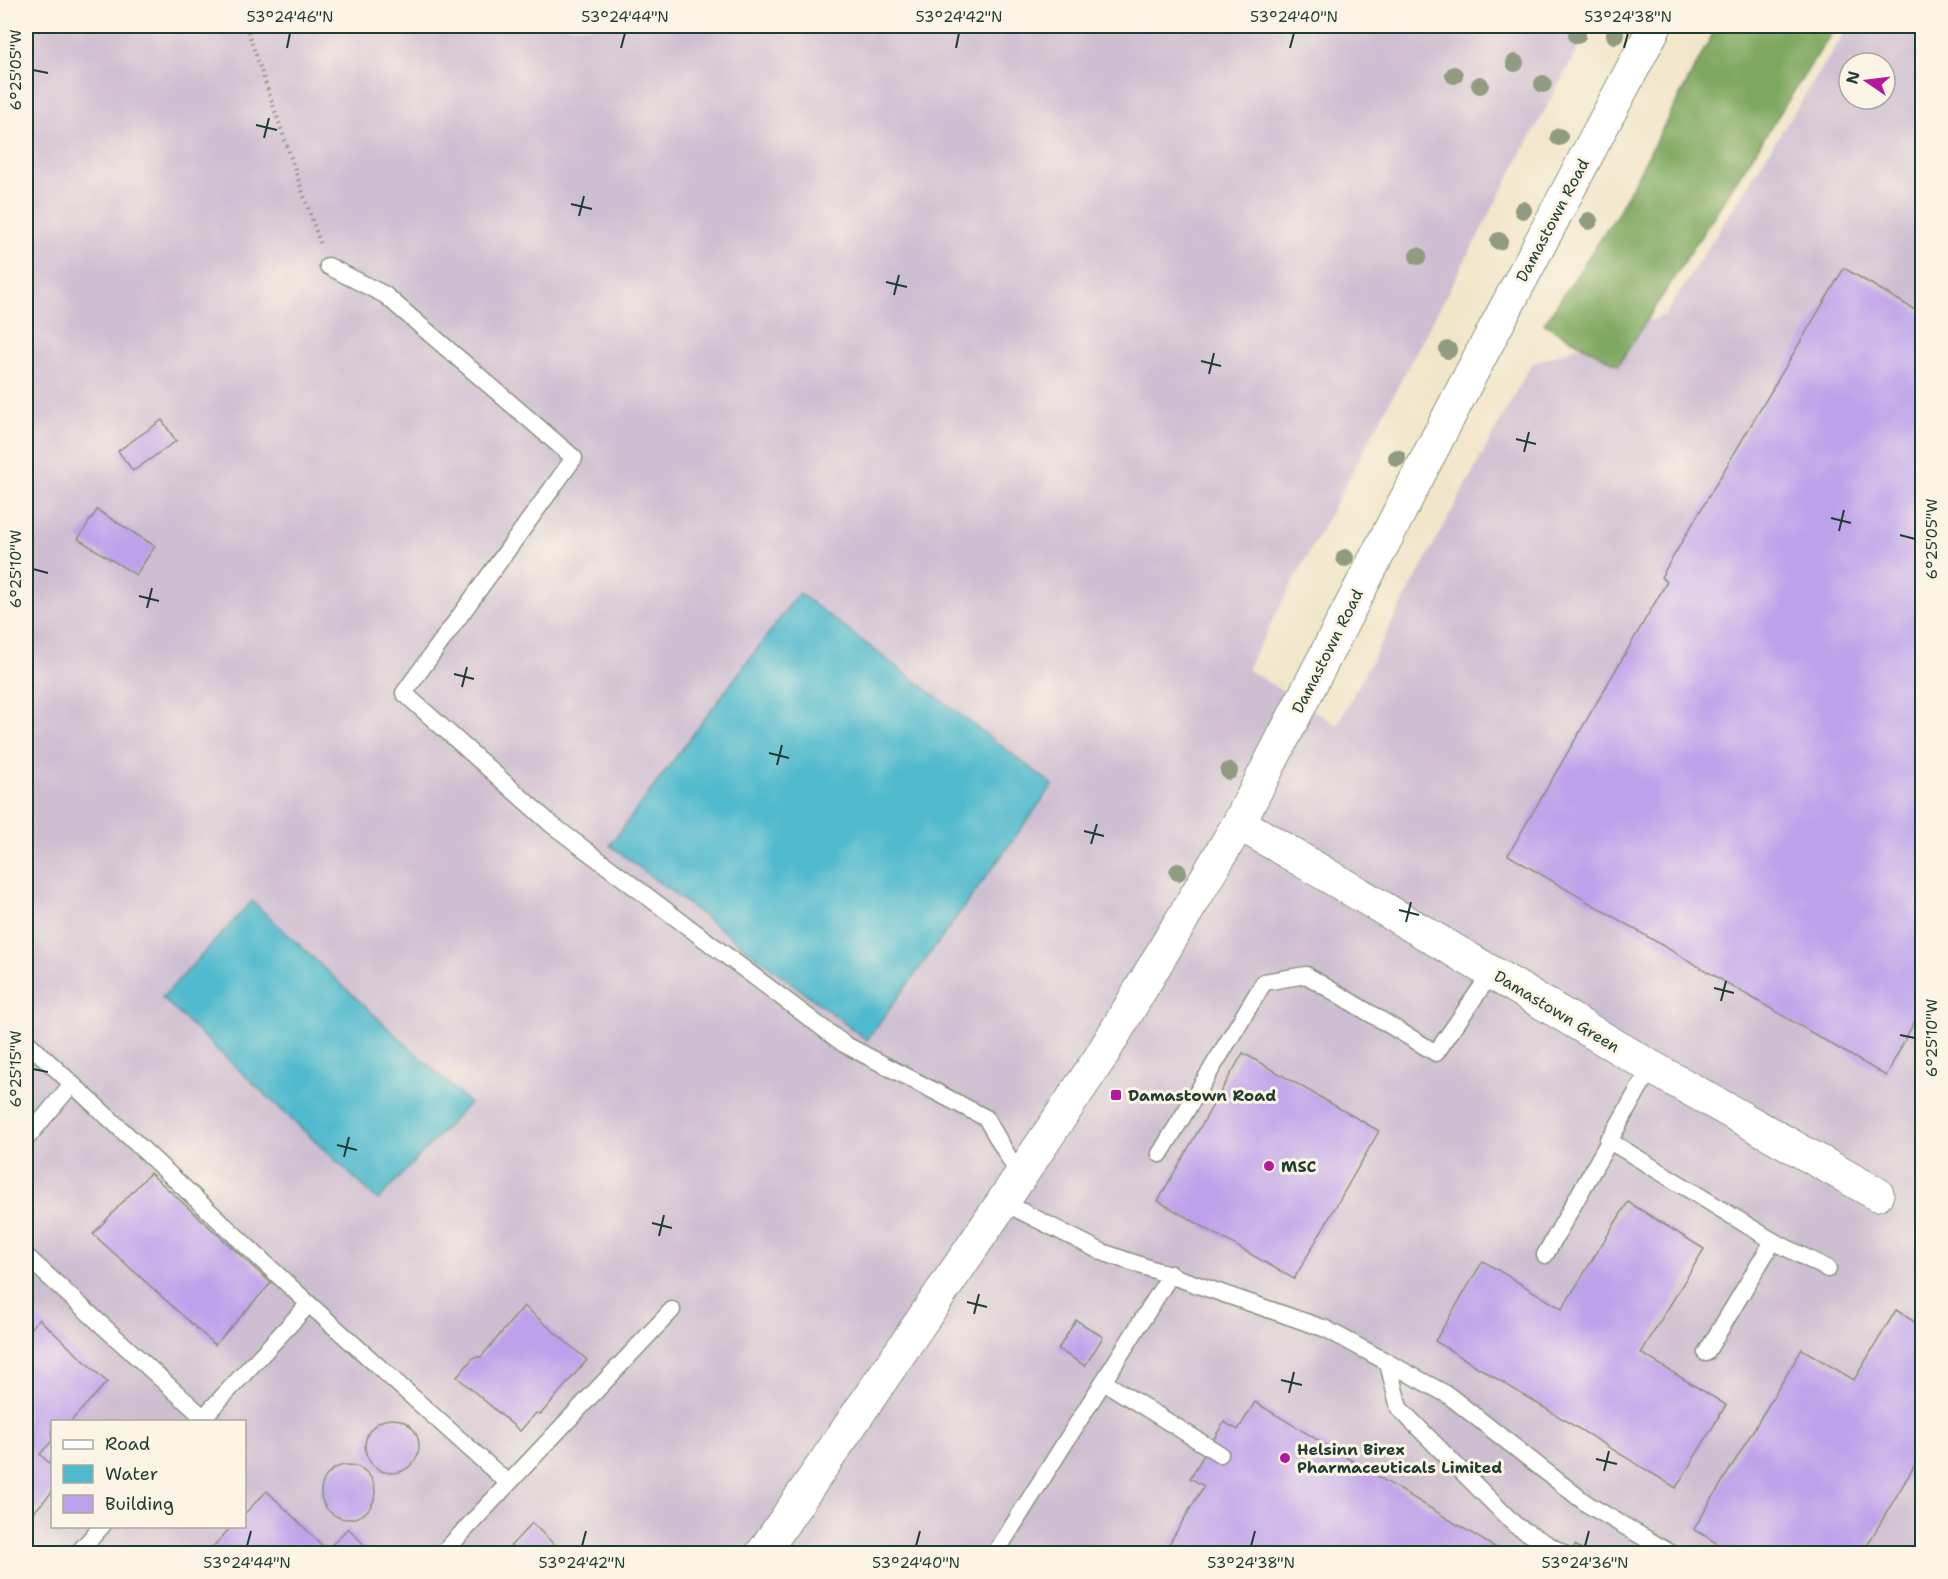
<svg xmlns="http://www.w3.org/2000/svg" width="1948" height="1579" font-family="'Shantell Sans',sans-serif">
	<style>
		.industrial { fill: #cebed1; fill-rule: evenodd }
		.forest { fill: #7ea75f; stroke: #4e724a; stroke-width: 1.5 }
		.water { fill: #50b9cd; stroke: #387b80; stroke-width: 1.5 }
		.building { fill: #bea1eb }
		.lines { fill: none; stroke-linecap: round; stroke-linejoin: round }
		.lane-casing { stroke: #88927f; stroke-width: 19 }
		.street-casing { stroke: #88927f; stroke-width: 35 }
		.secondary-casing { stroke: #88927f; stroke-width: 35 }
		.path { stroke: #88927f; stroke-width: 4; stroke-dasharray: 1.5 4.5; stroke-linecap: butt }
		.lane { stroke: #fff; stroke-width: 16 }
		.street { stroke: #fff; stroke-width: 33 }
		.secondary { stroke: #fff; stroke-width: 33 }
		.tree { fill: #909b7f }
		.ticks { fill: none; stroke: #1f3d34; stroke-width: 2 }
		.poi-dot { fill: #b5179e; stroke: #fcf5e5; stroke-width: 2 }
		.labels { text-anchor: middle; stroke-width: 6; stroke-linejoin: round; paint-order: stroke }
		.street-label { font-size: 16px; fill: #1f3d34; stroke: #fcf5e5 }
		.poi-label { font-size: 16px; font-weight: bold; fill: #1f3d34; stroke: #fcf5e5; text-anchor: start }
		.neatline { fill: none; stroke: #1f3d34; stroke-width: 2 }
		.ticks-label { font-size: 15px; text-anchor: middle; fill: #1f3d34 }
	</style>
	<rect width="100%" height="100%" fill="#fcf5e5"/>
	<filter id="ink" filterUnits="userSpaceOnUse"><feTurbulence type="fractalNoise" baseFrequency=".0167" numOctaves="2"/><feDisplacementMap in="SourceGraphic" scale="12" xChannelSelector="R" yChannelSelector="G"/><feConvolveMatrix kernelMatrix="1 2 1 2 8 2 1 2 1" color-interpolation-filters="sRGB"/></filter>
	<filter id="wash" filterUnits="userSpaceOnUse"><feTurbulence type="fractalNoise" baseFrequency=".008" numOctaves="4" result="noise"/><feDisplacementMap in="SourceGraphic" scale="24" xChannelSelector="R" yChannelSelector="G"/><feGaussianBlur stdDeviation="1.35" result="paint"/><feColorMatrix in="noise" values="0 0 0 0 0 0 0 0 0 0 0 0 0 0 0 0 0 1.4 0 .05"/><feComposite in="paint" operator="in"/></filter>
	<g filter="url(#wash)">
		<rect width="100%" height="100%" fill="#f2e6ca"/>
		<path class="industrial" d="M26 26H1590L1247 669 1337 725 1531 364 1665 315 1849 26H1922V1553L26 1554ZM1849 63H1885V99H1849ZM52 1422H244V1526H52Z"/>
		<path class="forest" d="M1717 26H1836L1618 365 1544 324 1616 216Z"/>
		<path class="water" d="M799 593 1053 785 867 1040 610 845Z
			M252 901 469 1103 378 1200 162 998Z"/>
		<g id="blocks">
			<path class="building" d="M1844 268 1922 314V1007L1886 1076 1508 855 1667 582 1661 577Z
				M162 420 176 441 133 471 118 451Z
				M97 510 155 546 136 575 78 539Z
				M26 715 33 722 26 730Z
				M1243 1053 1379 1131 1294 1279 1158 1201Z
				M150 1173 271 1283 215 1345 93 1234Z
				M1628 1202 1704 1249 1641 1353 1726 1405 1676 1488 1435 1341 1483 1261 1562 1309Z
				M524 1306 587 1360 541 1414 536 1413 520 1431 457 1377 474 1357H481Z
				M1896 1310 1922 1327V1453L1862 1554H1734L1694 1529 1802 1349 1854 1380Z
				M39 1319 107 1382 70 1422H52V1441L40 1454 52 1466V1492L26 1521V1333Z
				M1076 1320 1103 1337 1085 1366 1058 1349Z
				M1255 1402 1506 1554H1163L1204 1486 1190 1478 1224 1422 1238 1430Z
				M365 1446a27 27 0 1 1 54 0a27 27 0 1 1-54 0Z
				M321 1492a27 27 0 1 1 54 0a27 27 0 1 1-54 0Z
				M267 1491 327 1550 348 1528 373 1554H206L232 1526H244V1514Z
				M532 1523 564 1554H503Z
				M1575 1545 1589 1554H1570Z"/>
		</g>
	</g>
	<g filter="url(#ink)">
		<use href="#blocks" fill-opacity="0" stroke="#88927f" stroke-width="1.5"/>
		<g class="lines">
			<defs>
				<path id="lane" d="M328 266 385 295 574 458 404 693 551 824 844 1044 986 1118 1020 1177
					M26 1041 309 1304 507 1482
					M26 1139 72 1084
					M1608 1140 1773 1241 1828 1269
					M1160 1154 1264 982 1306 975 1436 1053 1492 972
					M1003 1202 1102 1252 1326 1329 1448 1395 1587 1504 1672 1554
					M1545 1255 1651 1067
					M26 1256 203 1417
					M1706 1353 1773 1241
					M1388 1363 1399 1408 1515 1525 1564 1554
					M1104 1382 1220 1454
					M199 1422 309 1304
					M77 1554 102 1526
					M442 1554 672 1310
					M995 1554 1171 1274"/>
				<path id="street" d="M1239 823 1651 1067 1877 1194"/>
				<path id="secondary" d="M762 1554 973 1246 1100 1058 1239 823 1464 387 1655 26"/>
			</defs>
			<use href="#lane" class="lane-casing"/>
			<use href="#street" class="street-casing"/>
			<use href="#secondary" class="secondary-casing"/>
			<path class="path" d="M246 26 320 243"/>
			<use href="#lane" class="lane"/>
			<use href="#street" class="street"/>
			<use href="#secondary" class="secondary"/>
		</g>
		<g class="tree">
			<circle cx="1577" cy="35" r="9"/>
			<circle cx="1615" cy="35" r="9"/>
			<circle cx="1515" cy="63" r="9"/>
			<circle cx="1454" cy="75" r="9"/>
			<circle cx="1543" cy="84" r="9"/>
			<circle cx="1480" cy="85" r="9"/>
			<circle cx="1559" cy="137" r="9"/>
			<circle cx="1523" cy="210" r="9"/>
			<circle cx="1589" cy="221" r="9"/>
			<circle cx="1499" cy="241" r="9"/>
			<circle cx="1418" cy="256" r="9"/>
			<circle cx="1448" cy="350" r="9"/>
			<circle cx="1397" cy="458" r="9"/>
			<circle cx="1345" cy="558" r="9"/>
			<circle cx="1229" cy="771" r="9"/>
			<circle cx="1178" cy="872" r="9"/>
		</g>
	</g>
	<path class="ticks" d="M287 48 290 33M621 48 625 33M956 48 959 33M1290 48 1294 33M1624 48 1628 33M33 70 48 73M256 125 277 130M264 138 269 118M571 204 592 209M579 216 584 196M886 282 907 287M894 295 899 275M1201 361 1221 366M1209 374 1214 353M1516 439 1536 444M1524 452 1529 432M1831 518 1851 523M1839 531 1844 510M1900 535 1915 539M33 569 48 573M139 596 159 601M147 608 152 588M454 674 474 679M462 687 467 667M769 753 789 758M777 765 782 745M1084 831 1104 836M1091 844 1097 824M1399 910 1419 915M1406 922 1411 902M1714 988 1734 993M1721 1001 1726 981M1900 1035 1915 1038M33 1069 48 1072M337 1145 357 1150M344 1157 349 1137M652 1223 672 1228M659 1236 664 1215M967 1302 987 1307M974 1314 979 1294M1281 1380 1302 1385M1289 1393 1294 1372M1596 1459 1617 1464M1604 1471 1609 1451M247 1546 251 1531M582 1546 586 1531M916 1546 920 1531M1251 1546 1255 1531M1585 1546 1589 1531"/>
	<g class="poi-dot">
		<rect x="1110" y="1089" width="12" height="12" rx="3"/>
		<circle cx="1269" cy="1166" r="6"/>
		<circle cx="1285" cy="1458" r="6"/>
	</g>
	<g class="labels">
		<g class="street-label">
			<text transform="translate(1552 220) rotate(-62)" y="6">Damastown Road</text>
			<text transform="translate(1327 651) rotate(-63)" y="6">Damastown Road</text>
			<text transform="translate(1557 1011) rotate(31)" y="6">Damastown Green</text>
		</g>
		<g class="poi-label">
			<text x="1128" y="1101">Damastown Road</text>
			<text x="1281" y="1172">MSC</text>
			<text x="1297" y="1455">Helsinn Birex<tspan x="1297" dy="18">Pharmaceuticals Limited</tspan></text>
		</g>
	</g>
	<rect width="1948" height="1579" fill="none" stroke="#fcf5e5" stroke-width="66"/>
	<rect x="51" y="1420" width="195" height="108" fill="#fcf5e5" stroke="#a4ab9e" stroke-width="1.5"/>
	<rect x="63" y="1440" width="30" height="9" fill="#ffffff" stroke="#a4ab9e" stroke-width="1.5"/>
	<text x="105" y="1450" font-size="18" fill="#1f3d34">Road</text>
	<rect x="63" y="1465" width="30" height="18" fill="#50b9cd" stroke="#a4ab9e" stroke-width="1.5"/>
	<text x="105" y="1480" font-size="18" fill="#1f3d34">Water</text>
	<rect x="63" y="1495" width="30" height="18" fill="#bea1eb" stroke="#a4ab9e" stroke-width="1.5"/>
	<text x="105" y="1510" font-size="18" fill="#1f3d34">Building</text>
	<g transform="translate(1867 81) rotate(284)"><circle r="28" fill="#fcf5e5" stroke="#a4ab9e" stroke-width="1.5"/>
	<path d="M0-4.5L10 22L0 15L-10 22Z" fill="#b5179e"/>
	<text y="-9" font-size="16" font-weight="bold" text-anchor="middle" fill="#1f3d34">N</text>
	</g>
	<rect x="33" y="33" width="1882" height="1513" class="neatline"/>
	<g class="ticks-label">
		<text x="290" y="22">53°24'46"N</text>
		<text x="625" y="22">53°24'44"N</text>
		<text x="959" y="22">53°24'42"N</text>
		<text x="1294" y="22">53°24'40"N</text>
		<text x="1628" y="22">53°24'38"N</text>
		<text transform="translate(16 70) rotate(-90)" y="5">6°25'05"W</text>
		<text transform="translate(1932 539) rotate(-90)" y="5">6°25'05"W</text>
		<text transform="translate(16 569) rotate(-90)" y="5">6°25'10"W</text>
		<text transform="translate(1932 1038) rotate(-90)" y="5">6°25'10"W</text>
		<text transform="translate(16 1069) rotate(-90)" y="5">6°25'15"W</text>
		<text x="247" y="1568">53°24'44"N</text>
		<text x="582" y="1568">53°24'42"N</text>
		<text x="916" y="1568">53°24'40"N</text>
		<text x="1251" y="1568">53°24'38"N</text>
		<text x="1585" y="1568">53°24'36"N</text>
	</g>
</svg>
